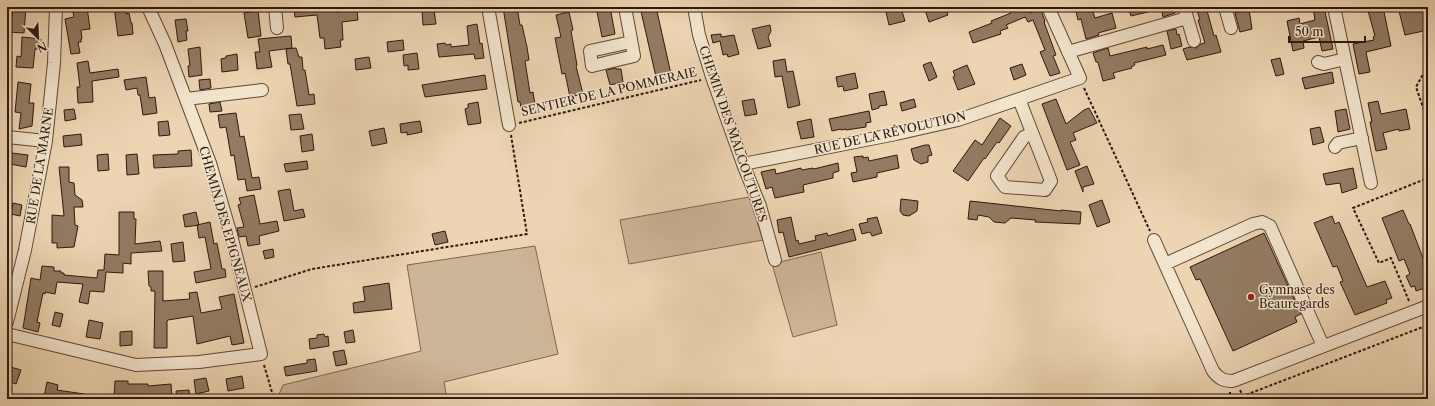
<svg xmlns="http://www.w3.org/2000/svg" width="1435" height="406" font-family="'Libre Caslon Text',serif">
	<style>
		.green { fill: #cdb597; stroke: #7e6752 }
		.building { fill: #927b63; stroke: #2f190d }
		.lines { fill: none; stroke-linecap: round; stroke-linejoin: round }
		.minor-casing { stroke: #5e4836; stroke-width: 14 }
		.path { stroke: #2f190d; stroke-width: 2; stroke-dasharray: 3 2; stroke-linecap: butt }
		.minor { stroke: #f3e4ce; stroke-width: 12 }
		.poi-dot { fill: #8f2418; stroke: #f3e4ce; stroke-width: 1.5 }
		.labels { text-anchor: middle; stroke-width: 3; stroke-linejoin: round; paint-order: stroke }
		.street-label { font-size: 12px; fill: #2f190d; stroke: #f3e4ce }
		.poi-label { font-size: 12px; fill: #2f190d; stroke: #f3e4ce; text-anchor: start }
	</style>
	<rect width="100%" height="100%" fill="#edd5b3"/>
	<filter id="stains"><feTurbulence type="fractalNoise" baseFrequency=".005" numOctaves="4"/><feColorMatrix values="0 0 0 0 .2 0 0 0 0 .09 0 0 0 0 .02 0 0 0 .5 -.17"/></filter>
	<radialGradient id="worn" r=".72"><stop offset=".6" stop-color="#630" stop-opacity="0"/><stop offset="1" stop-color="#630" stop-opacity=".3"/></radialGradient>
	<path class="green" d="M749 197 763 240 629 264 620 220Z
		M535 246 558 354 444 382 447 399H277L283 385 421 351 407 265Z
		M821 252 837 325 793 337 772 264Z"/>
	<path class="building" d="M13 7H26L24 33 9 32 10 17H12Z
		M72 7H87L90 29 81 30 82 39H81V42H78L80 53 71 54 65 19 74 17Z
		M114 7H125L126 14 129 13 131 23H132L133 34 118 36Z
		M307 7H336V12L357 10 358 20 342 22 343 40H340L341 47 325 49 324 38H320L317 15 295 17 294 9 307 8Z
		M503 7H517L520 25H522L527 47 529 60 525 61 530 93 533 92 535 105 521 107 520 102H518Z
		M596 7H610L615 34 602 37Z
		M640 7H656L671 74 656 77Z
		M924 7H945L948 15 929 22Z
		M1014 7H1028L1030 13 1040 8 1045 21 1044 22 1056 55 1053 56 1060 73 1050 76 1040 52 1045 50 1033 20 1028 22 1025 17 1006 25 1008 28 1000 31 1001 34 973 43 969 32 992 23 991 21 1011 13 1009 9Z
		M1075 7H1087L1088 10 1092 9 1095 18 1112 13 1116 28 1098 33 1099 35 1086 39 1081 19 1078 20Z
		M1128 7H1155L1156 10 1131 16Z
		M1161 7H1174L1175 13 1163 17Z
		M1196 7H1206L1214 36 1216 35 1221 52 1187 60 1183 49 1190 47 1196 48 1201 44 1205 43 1198 20H1200Z
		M1313 7H1324L1333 49 1322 51 1319 37 1303 41 1304 48 1293 51 1287 21 1299 18 1300 24 1315 20Z
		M1367 7H1383L1391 46 1366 52 1370 72 1359 74 1353 44 1374 40 1373 37 1375 36Z
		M1420 7H1428V30L1405 35 1399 11Z
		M901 8 905 21 889 25 886 12Z
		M1249 9 1252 29 1240 32 1235 13Z
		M434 10 436 24 423 25 422 11Z
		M258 11 261 36 248 38 244 13Z
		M569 12 573 30 571 31 577 65 576 66 583 94 570 97 565 73 562 74 555 38 561 37 556 15Z
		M186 19 188 31H186L187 40 178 42 175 20Z
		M477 24 480 44 482 43 484 58 475 59 474 54 439 57 437 44 445 43 446 45 451 44V47L469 45 467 26Z
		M770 25 771 31 768 37 771 46 758 49 752 29Z
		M1176 29 1177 35 1179 34 1182 46 1171 49 1167 31Z
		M721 34V37L734 35 739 54 728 57 727 54 723 55 720 41 713 43 711 35Z
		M291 36 292 48 269 51 272 67 257 69 255 52H260L258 39Z
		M22 37 41 39 40 49H35L33 68 16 67 17 56 21 57Z
		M403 40 404 50 388 52 387 42Z
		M1163 45 1166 55 1134 63 1135 65 1131 67 1132 68 1113 73 1115 78 1103 81 1098 62H1096L1093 53 1108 48 1110 56 1147 47V49Z
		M200 47 202 75 189 77 188 66H190L188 49Z
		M296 48 299 57H302L303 70H305L309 95 314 94 315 104 297 106 290 64H288L286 49Z
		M417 53 419 69 408 70V65L404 66 403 55Z
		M237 54 238 70 222 72 221 59 226 58V56Z
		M369 57 371 68 356 70 355 59Z
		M1280 58 1284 74 1276 76 1271 60Z
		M785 59 787 72 793 71 800 105 788 108 782 76 775 77 773 61Z
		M88 61 90 73 118 69 119 77 92 81 93 102 78 103 77 87H80L77 63Z
		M931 62 937 77 929 81 923 65Z
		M1022 64 1026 75 1014 80 1010 68Z
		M967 65 975 84 958 90 953 77 955 76 953 71Z
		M616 68V69H621L623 82 610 85 606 70Z
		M1332 72 1334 83 1305 89 1302 78Z
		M855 73 858 88 844 91 843 86 838 87 836 77Z
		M485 75 487 89 425 97 422 85Z
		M146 77 149 98 155 97 157 113 143 115 140 95H138L137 88 126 90 124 80Z
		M210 79 211 88 200 90 199 80Z
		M18 82 31 84 29 103H34L32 126 19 129 21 113 15 112Z
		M884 91 887 105 879 106V108L872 110 869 94Z
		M754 99 757 114 745 116 742 101Z
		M914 99 916 107 902 111 900 103Z
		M1056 99 1066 124 1084 110 1089 108 1097 123 1073 133 1076 140 1070 142 1080 165 1067 170 1042 104Z
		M1378 101 1381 114 1406 109 1410 129 1399 131V129L1383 133 1387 149 1376 151 1370 122H1372L1368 103Z
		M220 102 222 111 210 112 209 104Z
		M478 102 481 123 468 125 465 109 468 108V104Z
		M74 109 76 119 65 121 64 110Z
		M1346 109 1350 129 1338 132 1335 111Z
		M869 111 871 122 866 123V127L846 130V129L841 130V129L832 131 829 119Z
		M236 113 240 137 244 136 252 178 259 177 261 189 247 191 245 179 238 180 234 155 231 156 226 127 220 128 218 115Z
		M301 114 304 129 291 130 289 115Z
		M1000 118 1011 126 999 143 997 142 985 159 984 158 968 181 953 171 975 140 982 145Z
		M811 119 814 137 801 139 797 122Z
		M168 121 170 135 159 136 158 122Z
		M420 121 422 132 407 135V132L401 133 400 124Z
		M1320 127 1324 142 1313 145 1310 129Z
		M384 128 387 143 372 146 369 131Z
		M81 134 82 145 64 147 63 136Z
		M312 134 314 150 302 152 300 136Z
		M925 145H929L932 155 928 156V162L921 164 914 160 911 149Z
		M191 150 192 166 154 168 153 155 178 154V151Z
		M12 153 28 155 26 167 10 164Z
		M108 154 109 170 98 171 97 155Z
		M137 154 139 174 127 175 126 155Z
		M897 155 899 168 877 173V177L853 182 851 173 857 172 854 157 863 156V158L868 157 869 161Z
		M307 161 308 169 286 172 284 164Z
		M838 163 839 171 833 173V178L803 185 804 192 775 198 772 187 766 189 761 172 775 169 776 174 801 168 802 170 813 168 814 169Z
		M1087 166 1094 184 1083 187V192L1075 171Z
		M59 167H69V182L74 183 75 195 82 200 83 207H74L75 225 78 226 74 247 57 248V243H52V215L64 216Z
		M1353 168 1357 188 1342 193 1340 183 1326 185 1323 174Z
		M290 189 294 211 303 209 305 217 284 221 278 191Z
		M254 195 260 224 277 221 279 231 259 236 260 244 248 246 246 236 239 237 237 228 244 227 238 205 241 204 239 198Z
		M901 199 918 201 917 211 909 216 903 215 900 211Z
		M1102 200 1110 222 1097 227 1089 205Z
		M970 201 1061 211V210L1081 212 1080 224 1035 222 1036 220 1011 218 1005 223 994 222 989 217 978 215 977 220 968 219Z
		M13 203 22 205 20 216 11 214Z
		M1403 210 1409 224H1410L1426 266 1428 265V287L1416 291 1415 286 1411 287 1406 276 1410 274 1404 259 1399 261 1382 218Z
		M119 212H134V219H136L135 244 160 241 162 251 131 253V264L123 263V273L106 272 104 292 90 291 88 304 79 302 83 284 57 282 55 294 45 292V294L43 293 37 322 40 323 38 332 23 328 31 278 40 280 42 266 54 267V271H61V273H64V275L97 278 98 270H104L105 254 119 255Z
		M196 212 199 225 185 227 183 215Z
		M1332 216 1335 224 1339 222 1367 287 1385 281 1392 298 1386 300 1387 303 1355 315 1340 282 1343 281 1337 266 1333 267 1314 223Z
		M791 217 796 241 798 240 799 244 816 240 815 236 827 233 828 236 853 229 856 240 789 257 783 232 779 233 777 220Z
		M877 217 882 233 872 236 870 232 862 234 859 224 868 222 867 219Z
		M210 222 214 244 217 243 222 269H225L226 277 196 283 194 272 211 269 205 237 199 238 197 225Z
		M445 231 448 242 435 245 432 234Z
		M1264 233 1301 314 1295 317 1297 322 1233 351 1200 279 1196 280 1190 267Z
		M183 242 185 261 173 262 171 244Z
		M273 249 274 257 265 259 263 251Z
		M148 271H163V301L190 299 189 293 197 292 201 313 222 309 219 297 234 294 244 343 232 345 230 336 197 344 193 316 168 320 167 321V348H154L155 291H151V287L149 286Z
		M389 283 392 309 354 313 353 303 365 301 363 287Z
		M55 312 63 314 60 327 52 325Z
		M89 320 103 323 100 339 86 337Z
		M353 330 355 342 346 343 344 332Z
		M132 331V345L120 346V332Z
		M324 334 325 337 328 336 329 346 310 349 309 339 317 338V335Z
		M344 350 347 364 336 366 333 352Z
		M315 359 317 371 286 376 284 367 307 363V360Z
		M7 366 21 370 16 384 7 381Z
		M242 376 244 388 228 391 226 379Z
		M206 378 209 391 196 394 194 380Z
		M115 381H128V384H148V386L171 384 172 398H114Z
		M47 382 58 385 57 390 84 394V399H52L44 397Z
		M189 390 190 399H177L176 391Z"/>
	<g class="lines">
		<defs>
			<path id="minor" d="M275 7 277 28
				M488 7 509 125
				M625 7 634 56 592 66 590 51 631 42
				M694 7 699 35 712 77 743 164 760 206 775 260
				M1184 7 1194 41
				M1225 7 1231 28
				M1334 7 1371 183
				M1068 52 1187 18
				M1318 62 1324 64 1345 59
				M186 99 262 90
				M1019 99 1051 181 1045 190 1005 187 997 176 1024 137 1032 133
				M7 137 46 141
				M1335 147 1338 143 1362 138
				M743 164 896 134 958 120 1080 78 1048 7
				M1154 240 1213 371C1219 379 1224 381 1233 381L1428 306
				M1165 264 1253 224 1262 222 1270 226 1323 346
				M7 322 25 250 46 141 54 63 56 7
				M7 334 136 365 199 362 261 354 231 235 210 163 165 44 148 7"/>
		</defs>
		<use href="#minor" class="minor-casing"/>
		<path class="path" d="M1428 75 1422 76 1416 87 1425 113V138L1428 149
			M1084 88 1150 231
			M519 123 701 80
			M255 287 312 269 527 234 511 135
			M1409 301 1391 258 1379 263 1353 208 1428 178
			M264 365 274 399
			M1240 390 1243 396 1428 325
			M1230 399V392"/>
		<use href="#minor" class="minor"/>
	</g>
	<circle class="poi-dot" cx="1251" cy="297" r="4"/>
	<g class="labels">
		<g class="street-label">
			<text transform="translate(609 92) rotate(-13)" y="4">SENTIER DE LA POMMERAIE</text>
			<text transform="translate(890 133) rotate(-13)" y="4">RUE DE LA RÉVOLUTION</text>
			<text transform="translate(733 134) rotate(71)" y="4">CHEMIN DES MALCOUTURES</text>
			<text transform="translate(40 166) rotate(-81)" y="4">RUE DE LA MARNE</text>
			<text transform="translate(225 224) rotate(74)" y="4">CHEMIN DES EPIGNEAUX</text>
		</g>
		<g class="poi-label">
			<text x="1259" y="294">Gymnase des<tspan x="1259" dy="14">Beauregards</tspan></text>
		</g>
	</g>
	<rect width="1435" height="406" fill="none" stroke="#edd5b3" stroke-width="24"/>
	<rect x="8" y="8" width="1419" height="390" fill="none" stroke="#2f190d" stroke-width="2"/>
	<rect x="12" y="12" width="1411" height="382" fill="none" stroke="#2f190d"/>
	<g transform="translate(38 38) rotate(156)" stroke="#f3e4ce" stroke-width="3" paint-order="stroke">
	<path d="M0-3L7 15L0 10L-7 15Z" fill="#2f190d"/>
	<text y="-6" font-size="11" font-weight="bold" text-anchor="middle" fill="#2f190d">N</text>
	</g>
	<path d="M1289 36v6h76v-6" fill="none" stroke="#2f190d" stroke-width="2"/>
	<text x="1295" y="36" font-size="12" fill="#2f190d" stroke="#f3e4ce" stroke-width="3" paint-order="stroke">50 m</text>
	<rect width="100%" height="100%" filter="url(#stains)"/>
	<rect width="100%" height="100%" fill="url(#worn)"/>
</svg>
